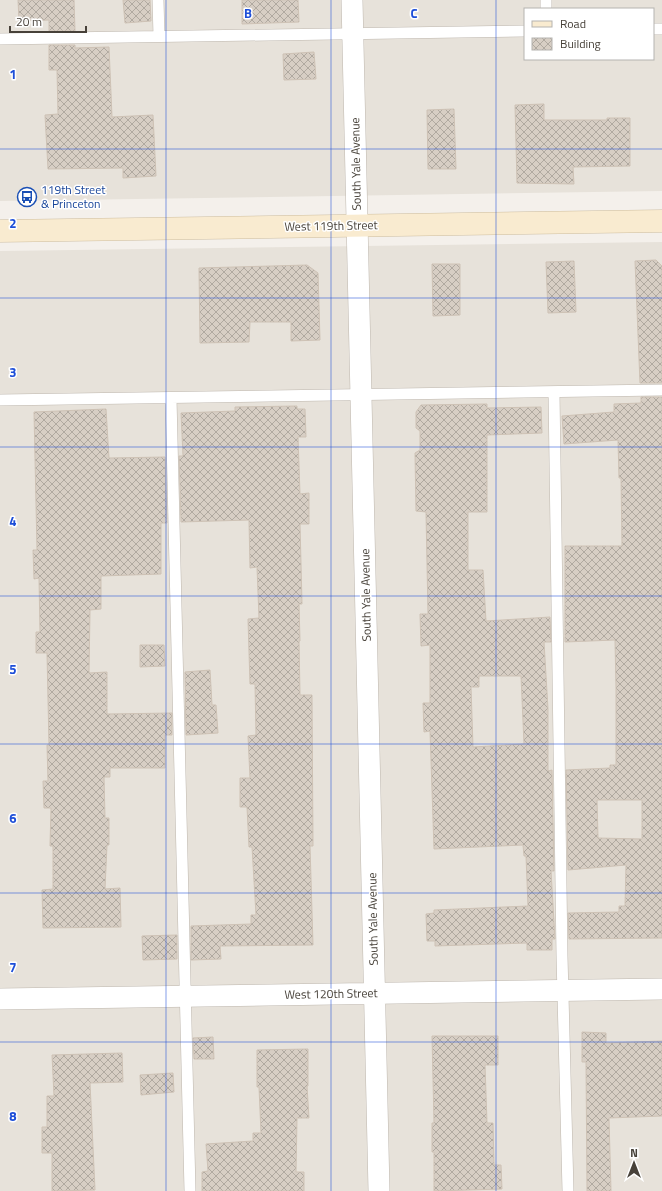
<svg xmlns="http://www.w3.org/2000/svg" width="662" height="1191" font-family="'Titillium Web',sans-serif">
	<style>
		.residential { fill: #e7e2da; fill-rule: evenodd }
		.building { fill: url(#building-cross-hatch); stroke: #cec2b5; fill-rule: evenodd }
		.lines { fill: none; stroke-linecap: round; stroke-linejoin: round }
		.lane-casing { stroke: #beb7ae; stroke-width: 12 }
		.street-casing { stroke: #beb7ae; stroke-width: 22 }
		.secondary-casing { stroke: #cebea0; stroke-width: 23 }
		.lane { stroke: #fff; stroke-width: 11 }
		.street { stroke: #fff; stroke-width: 21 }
		.secondary { stroke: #f9ebd0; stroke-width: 22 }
		.grid { fill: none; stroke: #1d4ed8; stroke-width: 1; stroke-opacity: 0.55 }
		.labels { text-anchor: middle; stroke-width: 3; stroke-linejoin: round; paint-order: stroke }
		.street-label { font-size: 12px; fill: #474139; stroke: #fff }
		.transit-label { font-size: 12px; fill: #164399; stroke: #fff; text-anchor: start }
		.grid-label { font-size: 13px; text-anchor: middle; font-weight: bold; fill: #1d4ed8; stroke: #fff; stroke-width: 3; stroke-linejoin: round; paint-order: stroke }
	</style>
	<defs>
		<pattern id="building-cross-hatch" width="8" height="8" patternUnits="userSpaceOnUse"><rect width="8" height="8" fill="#d7cec4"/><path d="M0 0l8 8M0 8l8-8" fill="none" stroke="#b0a9a0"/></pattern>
	</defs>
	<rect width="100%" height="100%" fill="#f4f0eb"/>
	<path class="residential" d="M0 0H662V191L0 201ZM525 9H653V59H525Z
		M662 242V1191H0V251Z"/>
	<path class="building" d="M18 0H74L75 31H49V20L19 21Z
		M123 0H150L151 21 125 23Z
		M242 0H298L299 22 242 24Z
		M49 45H75V48L109 47 112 117 153 115 156 176 123 178V168L48 169 45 115 58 114 57 70H49Z
		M314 52 316 79 284 80 283 54Z
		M544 104V120H607V118H630V166L573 167 574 184 517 183 515 105Z
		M454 109 456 169H428L427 110Z
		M656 260 662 266V383H640L635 261Z
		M574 261 576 312 548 313 546 262Z
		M432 264H460V315L433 316Z
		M307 265 318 273 320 340 291 341V322H250L249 342 200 343 199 268Z
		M641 397H662V938L569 939 568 913 619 912V906H625L626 865 568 870 566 770 610 768V765H616V688L615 640 565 642V546H622L621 478H619L618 440 564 444 562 416 614 412V404L641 403ZM597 800H642V839L598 838Z
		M487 404V408L541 407 542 433 487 435V512H468V570H483L486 621 550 617 551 642H544L548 709V771L552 770 554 871H551L555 939H552V950H527V943L435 946V941H427L426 914 434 913V910L528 906 526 856H524L523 845 434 849 430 731 424 732 423 703H430V645L421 646 420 614H428L426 512 416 511 415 453 420 450V431L416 428V412L421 405ZM479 676H521L524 744 473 747 471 687H479Z
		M297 406V409H305L306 437H298L300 494 309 493V524H300L302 604H299L300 641H299L300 695H312L313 846H310L313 945 220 946 221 959 191 960V926L251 924V915H256L252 847H249L247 807H240V778H250L248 736 256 735 255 684H250L248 619 259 618 257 567 250 568 249 520 181 522 179 456H183L181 413 235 411V407Z
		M106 409 109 458 165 457 167 523H161V574L101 576V609L90 610 89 673 107 672V714L172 713V735H165V768H110V777H104L105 818H109V845H107L105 889 120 888 121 927 43 928 42 890 53 889V846H50L51 808H44L43 781H48L47 745H49L47 653H36V632H40L39 578 34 579 33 550H37L34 412Z
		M140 645H164L165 666 140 667Z
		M210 670 212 705H216L218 733 186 735 185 672Z
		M177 935V959L143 960 142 936Z
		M582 1032 606 1033V1043L662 1041V1116L609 1118 611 1191H587L586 1062H582Z
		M432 1036H498V1065H485L487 1123H493L494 1165H501L502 1189 434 1191V1152H432V1123H434Z
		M213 1037 214 1059H194L193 1038Z
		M308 1049V1086H307L309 1118H297L296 1172H304V1191H202V1172L208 1171 206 1144 253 1141V1133H261L259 1087H257V1050Z
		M122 1053 123 1082 90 1083 95 1190 52 1191V1153H42V1127H47V1096H54L52 1055Z
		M173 1073 174 1092 141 1095 140 1075Z"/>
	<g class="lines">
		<defs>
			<path id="lane" d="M158 0 159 36
				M546 0V9
				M653 29H662
				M0 39 525 31
				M554 392 562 956 568 1191
				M171 398 190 1191
				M0 400 662 390"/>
			<path id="street" d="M352 0 379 1191
				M0 999 662 989"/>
			<path id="secondary" d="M0 231 662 221"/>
		</defs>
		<use href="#lane" class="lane-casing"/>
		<use href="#street" class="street-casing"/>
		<use href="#secondary" class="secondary-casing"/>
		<use href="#lane" class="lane"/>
		<use href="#street" class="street"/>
		<use href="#secondary" class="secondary"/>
	</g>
	<path class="grid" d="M166 0V1191M331 0V1191M496 0V1191M0 149H662M0 298H662M0 447H662M0 596H662M0 744H662M0 893H662M0 1042H662"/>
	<defs>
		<symbol id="bus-ring" viewBox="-11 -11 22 22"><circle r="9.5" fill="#fff" stroke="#1a4fb4" stroke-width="1.5"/><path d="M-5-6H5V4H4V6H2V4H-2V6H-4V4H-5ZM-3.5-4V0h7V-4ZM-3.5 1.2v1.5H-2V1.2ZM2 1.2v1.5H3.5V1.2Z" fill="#1a4fb4"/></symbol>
	</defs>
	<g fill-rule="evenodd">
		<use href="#bus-ring" x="16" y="186" width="22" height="22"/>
	</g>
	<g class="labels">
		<g class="street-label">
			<text transform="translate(356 164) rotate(-91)" y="4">South Yale Avenue</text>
			<text transform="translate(331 226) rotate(-1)" y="4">West 119th Street</text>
			<text transform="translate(366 595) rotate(-91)" y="4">South Yale Avenue</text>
			<text transform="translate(373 919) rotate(-91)" y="4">South Yale Avenue</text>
			<text transform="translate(331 994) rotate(-1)" y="4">West 120th Street</text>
		</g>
		<g class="transit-label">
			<text x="41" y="194">119th Street<tspan x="41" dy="14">&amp; Princeton</tspan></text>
		</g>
	</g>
	<g class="grid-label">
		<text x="248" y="18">B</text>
		<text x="414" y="18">C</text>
		<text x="13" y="79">1</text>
		<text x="13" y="228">2</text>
		<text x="13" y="377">3</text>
		<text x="13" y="526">4</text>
		<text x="13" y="674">5</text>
		<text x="13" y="823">6</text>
		<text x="13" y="972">7</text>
		<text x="13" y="1121">8</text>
	</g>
	<rect x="524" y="8" width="130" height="52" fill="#ffffff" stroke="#b5b3b0"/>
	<rect x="532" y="21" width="20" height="6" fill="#f9ebd0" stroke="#b5b3b0"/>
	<text x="560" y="28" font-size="12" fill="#474139">Road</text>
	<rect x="532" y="38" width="20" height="12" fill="url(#building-cross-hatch)" stroke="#b5b3b0"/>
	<text x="560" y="48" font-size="12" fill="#474139">Building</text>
	<g transform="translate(634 1163)" stroke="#ffffff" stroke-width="3" paint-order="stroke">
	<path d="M0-3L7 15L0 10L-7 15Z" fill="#474139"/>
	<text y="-6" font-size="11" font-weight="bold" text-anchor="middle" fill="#474139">N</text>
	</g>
	<path d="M10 26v6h76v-6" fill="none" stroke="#474139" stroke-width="2"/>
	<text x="16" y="26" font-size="12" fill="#474139" stroke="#ffffff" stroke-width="3" paint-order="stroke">20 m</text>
</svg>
